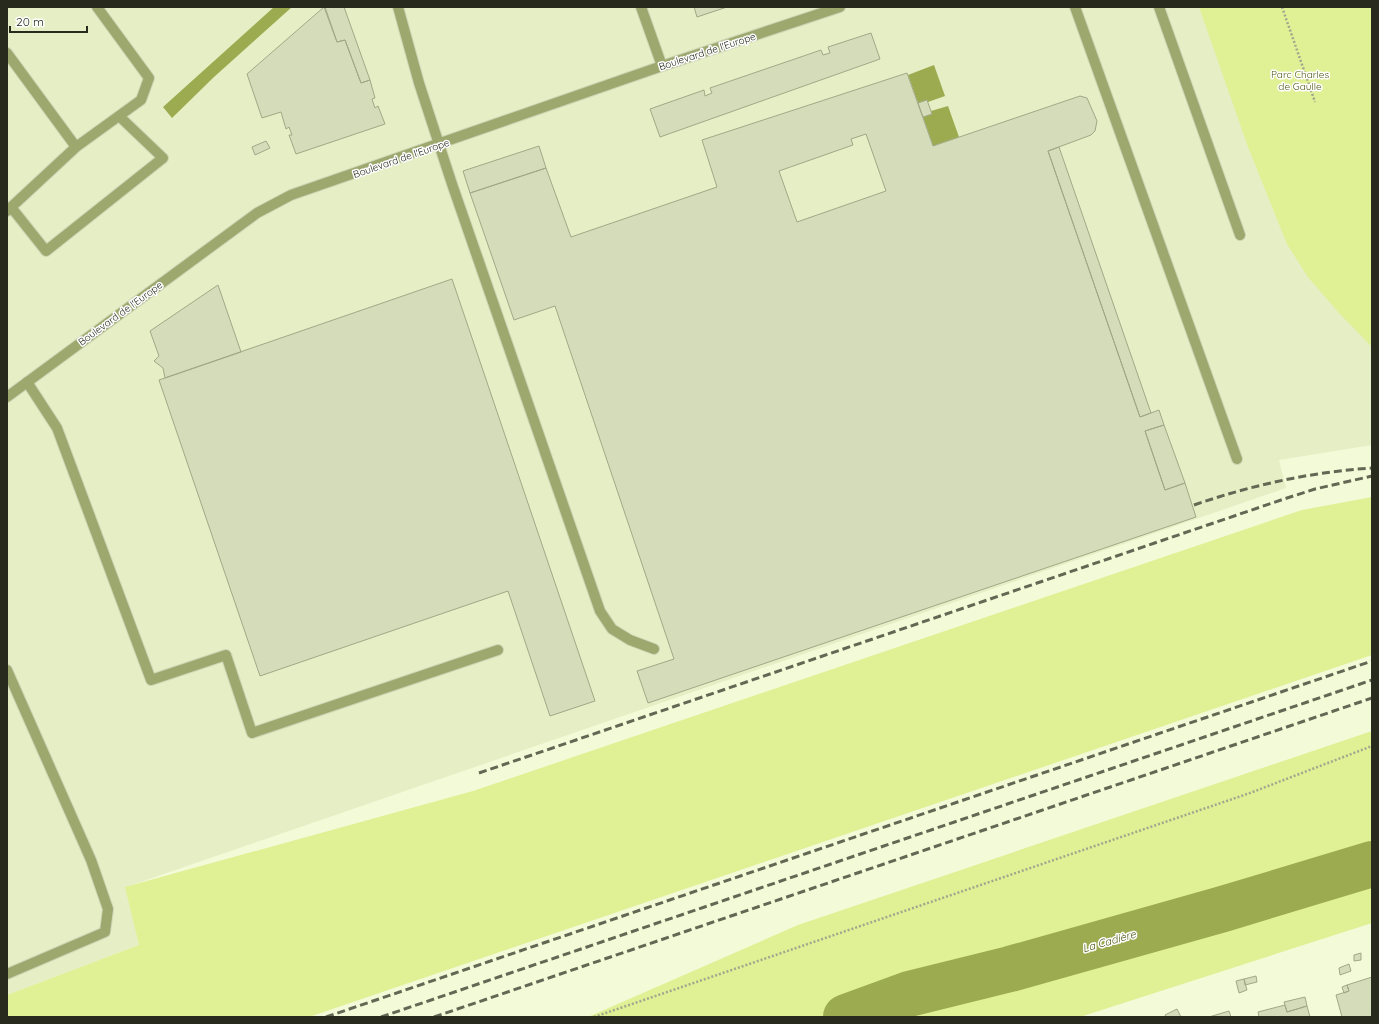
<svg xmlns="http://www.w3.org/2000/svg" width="1379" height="1024" font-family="Quicksand,sans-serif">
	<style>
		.built { fill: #e5eec4 }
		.green { fill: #e0f095 }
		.water { fill: #9dab50 }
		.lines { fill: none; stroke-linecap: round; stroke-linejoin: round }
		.river { stroke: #9dab50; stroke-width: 46 }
		.building { fill: #d5dcba; stroke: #a1a887; fill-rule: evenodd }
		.minor-casing { stroke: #ced5b6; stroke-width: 12 }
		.path { stroke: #a1a78d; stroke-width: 2.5; stroke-dasharray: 2 2; stroke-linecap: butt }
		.minor { stroke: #9da86e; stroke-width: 10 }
		.rail { stroke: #636753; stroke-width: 3; stroke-dasharray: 8 4; stroke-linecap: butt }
		.labels { text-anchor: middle; stroke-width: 3; stroke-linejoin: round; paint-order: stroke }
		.street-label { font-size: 10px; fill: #272a1d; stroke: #fff }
		.park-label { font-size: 10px; fill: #515a18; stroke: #fff }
		.water-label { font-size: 11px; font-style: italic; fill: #4f5816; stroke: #fff }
	</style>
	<rect width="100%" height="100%" fill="#f3fad7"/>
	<path class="built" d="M7 7H1372V445L1279 460 1286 488 126 887 139 945 7 995Z"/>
	<path class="green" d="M1199 7H1372V347L1339 313 1308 277 1287 244 1248 147Z
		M1372 497V655L309 1017H7V995L139 945 125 887 473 791 1302 510Z
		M1372 731V923L1080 1017H588L798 925Z"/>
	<path class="water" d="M274 7H292L214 77 172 118 163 107Z
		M934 65 945 96 928 102 927 100 918 103 908 75Z
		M948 106 959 137 933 146 923 117 932 114 931 111Z"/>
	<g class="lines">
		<path class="river" d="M846 1017 909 994 1010 969 1223 909 1372 864"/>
	</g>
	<path class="building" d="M324 7 337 42 345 40 361 83 370 80 375 98 372 99 375 108 378 106 385 124 296 154 289 135H292L289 127 286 129 281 112 262 118 247 74Z
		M325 7H344L370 80 361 83 345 40 337 42Z
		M694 7H727L697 17Z
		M871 33 880 59 660 137 650 109 704 90 705 96 712 93 710 88 821 50 823 55 830 53 828 47Z
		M907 73 933 146 1080 96 1087 98 1097 121 1095 131 1091 135 1048 151 1140 417 1159 410 1164 425 1145 431 1165 490 1185 483 1196 517 648 703 637 671 674 659 555 306 514 320 470 193 546 168 571 237 717 187 702 140ZM866 134 886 191 797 222 779 171 853 145 851 139Z
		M927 100 932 114 923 117 918 103Z
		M266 141 270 148 255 155 252 147Z
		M539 146 546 168 470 193 463 171Z
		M1059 147 1151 413 1140 417 1048 151Z
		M452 279 595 701 550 716 508 591 260 676 159 380Z
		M218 285 241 352 165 378 163 368 154 361 159 356 150 331Z
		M1164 425 1185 483 1165 490 1145 431Z
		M1361 953V960L1354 961V955Z
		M1349 964 1351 971 1340 975 1339 968Z
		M1256 976 1257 982 1245 985 1244 979Z
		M1372 977V1016L1367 1017H1342L1336 995 1349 991 1347 985Z
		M1244 979 1247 990 1239 993 1236 981Z
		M1347 985 1349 991 1344 993 1342 987Z
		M1305 997 1307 1006 1287 1012 1284 1002Z
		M1285 1005 1287 1012 1307 1006 1310 1017H1259L1258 1012Z
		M1177 1009 1181 1017H1166L1165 1015Z
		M1229 1011 1231 1017H1209Z"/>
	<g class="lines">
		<defs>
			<path id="minor" d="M398 7 419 83 452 184 600 611 612 629 630 640 654 649
				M641 7 662 66
				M1075 7 1237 459
				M1159 7 1240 235
				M7 53 76 147
				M11 207 46 251 163 158 119 116
				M7 211 76 147 141 100 149 78 97 7
				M27 382 57 428 151 680 226 655 252 733 498 650
				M7 397 257 213 291 195 662 66 840 7
				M7 670 91 860 108 909 105 932 7 974"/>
		</defs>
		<use href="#minor" class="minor-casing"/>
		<path class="path" d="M1282 7 1315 102
			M594 1017 1250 793 1372 746"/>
		<use href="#minor" class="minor"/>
		<path class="rail" d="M1194 505C1252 485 1311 472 1372 468
			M479 773 1284 499 1315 489 1372 476
			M326 1017 1372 661
			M381 1017 1372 680
			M434 1017 1372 698"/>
	</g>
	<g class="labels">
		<g class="street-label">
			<text transform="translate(707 51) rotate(-18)" y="4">Boulevard de l'Europe</text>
			<text transform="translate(401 158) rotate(-19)" y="4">Boulevard de l'Europe</text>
			<text transform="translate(120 313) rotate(-36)" y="4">Boulevard de l'Europe</text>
		</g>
		<g class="park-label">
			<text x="1300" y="78">Parc Charles<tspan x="1300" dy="12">de Gaulle</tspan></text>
		</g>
		<g class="water-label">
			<text transform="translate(1109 941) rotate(-16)" y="4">La Cadière</text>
		</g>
	</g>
	<rect width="1379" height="1024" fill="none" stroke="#272a1d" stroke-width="16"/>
	<path d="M10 26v6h77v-6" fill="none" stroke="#272a1d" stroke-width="2"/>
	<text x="16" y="26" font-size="12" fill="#272a1d" stroke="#ffffff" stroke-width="3" paint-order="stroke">20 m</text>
</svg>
